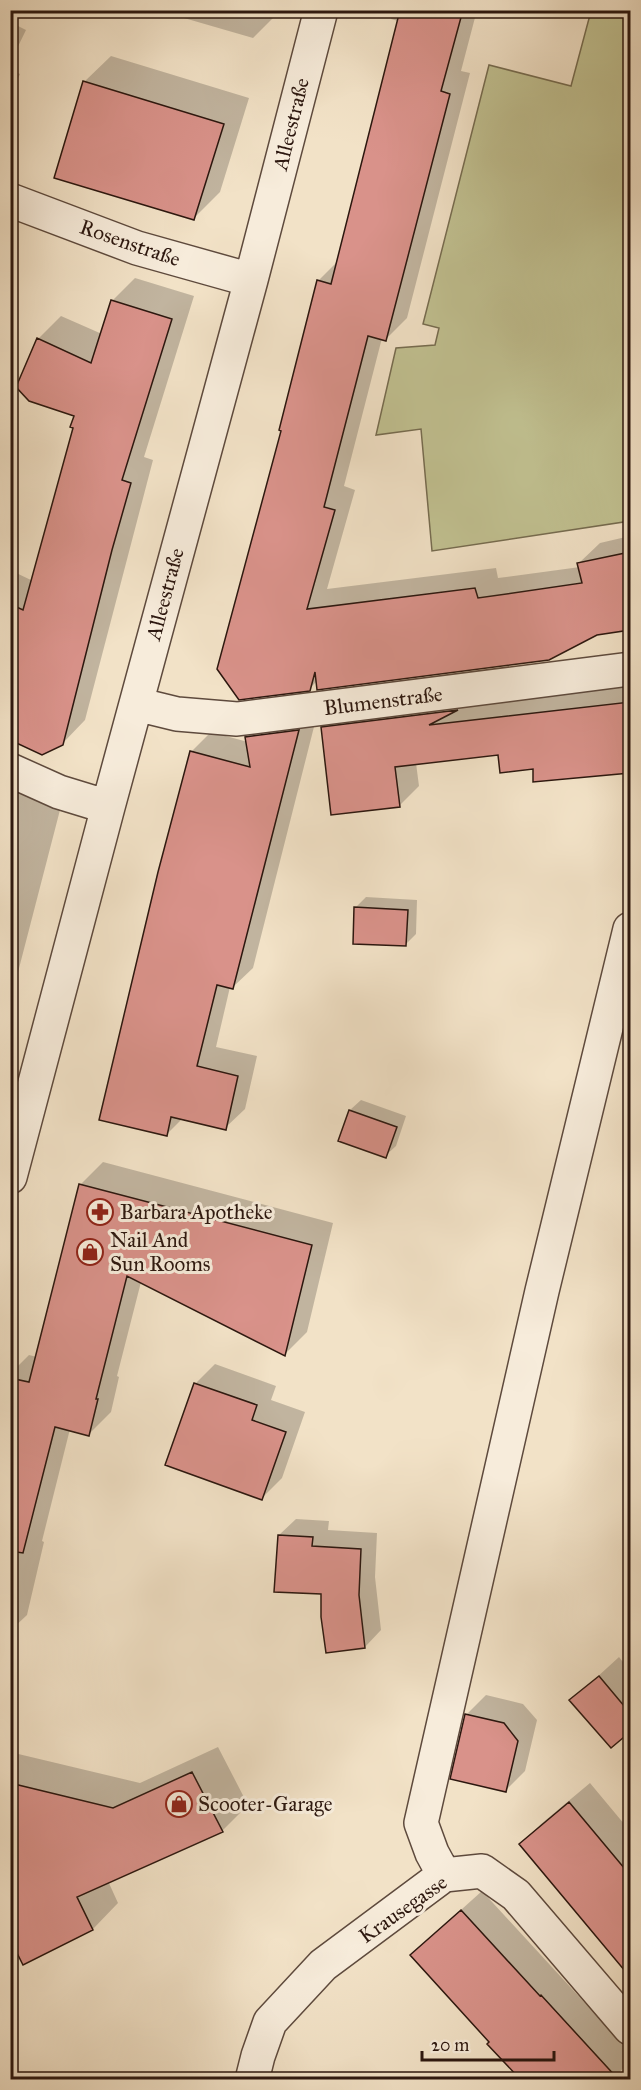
<svg xmlns="http://www.w3.org/2000/svg" width="641" height="2090" font-family="'IM FELL Great Primer',serif">
	<style>
		.green { fill: #c1c191; stroke: #766c50; stroke-width: 1.5 }
		.shadow { fill: #0003 }
		.building { fill: #d9928a; stroke: #2c170f; stroke-width: 1.5 }
		.lines { fill: none; stroke-linecap: round; stroke-linejoin: round }
		.minor-casing { stroke: #5e4a3d; stroke-width: 36 }
		.minor { stroke: #f7ecdb; stroke-width: 33 }
		.labels { text-anchor: middle; stroke-width: 6; stroke-linejoin: round; paint-order: stroke }
		.street-label { font-size: 21px; fill: #2c170f; stroke: #f7ecdb }
		.poi-label { font-size: 21px; fill: #2c170f; stroke: #f7ecdb; text-anchor: start }
	</style>
	<rect width="100%" height="100%" fill="#f2e2c7"/>
	<filter id="stains"><feTurbulence type="fractalNoise" baseFrequency=".00333" numOctaves="4"/><feColorMatrix values="0 0 0 0 .2 0 0 0 0 .09 0 0 0 0 .02 0 0 0 .5 -.17"/></filter>
	<radialGradient id="worn" r=".72"><stop offset=".6" stop-color="#630" stop-opacity="0"/><stop offset="1" stop-color="#630" stop-opacity=".3"/></radialGradient>
	<path class="green" d="M591 11H630V521L432 551 421 429 376 435 396 348 435 345 439 328 423 324 489 65 571 86Z"/>
	<path class="shadow" d="M186 10H275L273 18 253 38 184 18Z
		M394 10H477L461 71 470 73 407 318 386 339 382 338 344 486 355 490 327 589 496 568 498 578 580 567 579 563 600 543 630 536V629L526 643 317 681 309 689 283 430 318 281 339 260 398 21 391 19Z
		M10 22 26 30 10 63Z
		M111 56 249 98 220 192 194 218 84 82Z
		M10 69 20 74 10 95Z
		M135 278 194 296 144 457 153 460 85 720 62 744 10 738V570L33 581 76 415 38 339 61 316 102 334 112 301Z
		M630 685V771L535 781 534 767 499 753 416 763 419 786 399 806 323 728 342 708Z
		M318 711 253 968 233 987H230L216 1047 257 1056 245 1109 225 1128 183 1118 167 1134 191 752 211 732 248 742 247 737 267 718Z
		M10 788 60 810 17 976 10 983Z
		M366 897 417 900 416 934 405 945 356 907Z
		M361 1100 406 1116 396 1146 385 1156 340 1140 350 1110Z
		M103 1162 333 1223 307 1332 285 1354 141 1282 117 1376 119 1377 111 1412 89 1434 70 1429 42 1541 44 1542 27 1615 10 1631V1374L29 1355 37 1357 80 1185Z
		M215 1364 276 1386 271 1400 305 1412 282 1478 262 1498 195 1384Z
		M296 1519 329 1521 328 1530 377 1533 375 1577 381 1630 365 1647 279 1535Z
		M619 1657 630 1671V1730L611 1746 572 1700Z
		M486 1695 523 1704 537 1720 525 1771 505 1791 466 1715Z
		M218 1747 248 1805 222 1831 108 1881 118 1903 93 1929 23 1963 17 1950 10 1954V1752L140 1783Z
		M590 1783 630 1831V1973L521 1844 541 1824Z
		M482 1891 630 2052V2061L612 2080H522L489 2044 491 2042 432 1936Z
		M10 2060 21 2080H10Z"/>
	<path class="building" d="M400 10H463L441 91 450 94 386 341 368 336 356 383 324 507 335 510 307 609 475 588 478 598 582 583 577 563 630 552V630L597 635 549 660 317 690 315 672 310 691 239 700 217 669 281 431 279 430 317 280 331 284Z
		M83 81 224 124 194 220 54 178Z
		M111 300 172 319 122 480 131 483 112 550 63 745 42 755 10 740V604L23 610 73 428 70 427 74 416 29 401 16 387 37 338 91 363Z
		M630 702V773L533 782V769L500 773 498 755 395 767 400 807 331 815 321 727 458 710 429 725Z
		M299 730 233 989 217 985 197 1066 238 1076 226 1130 171 1117 167 1136 99 1120 158 872 190 751 250 767 245 737Z
		M354 907 408 910 406 946 353 944Z
		M349 1110 397 1127 386 1158 338 1141Z
		M79 1184 312 1245 285 1356 127 1276 96 1399H98L89 1436 55 1427 23 1553 10 1551V1378L29 1382Z
		M194 1383 257 1405 252 1420 286 1432 262 1500 165 1465Z
		M278 1535 313 1537 312 1546 361 1549 359 1595 365 1648 326 1653 321 1617V1594L274 1592Z
		M599 1676 630 1713V1732L611 1748 569 1700Z
		M465 1714 504 1723 518 1741 506 1792 450 1779Z
		M192 1772 223 1832 77 1897 93 1930 23 1965 10 1939V1783L113 1808Z
		M569 1802 630 1875V1977L519 1844Z
		M461 1910 540 1996 541 1995 618 2079H520L487 2044 489 2042 410 1955Z"/>
	<g class="lines">
		<defs>
			<path id="minor" d="M10 200 137 248 251 280
				M136 704 177 714 237 719 630 669
				M10 770 59 792 108 807
				M10 1177 108 807 251 280 321 10
				M444 1875 432 1853 421 1823 542 1291 630 929
				M252 2080 258 2056 270 2022 323 1965 444 1875 482 1871 516 1895 630 2028"/>
		</defs>
		<use href="#minor" class="minor-casing"/>
		<use href="#minor" class="minor"/>
	</g>
	<defs>
		<symbol id="pharmacy-ring" viewBox="-11 -11 22 22"><circle r="9.5" fill="#f7ecdb" stroke="#8f2418" stroke-width="1.5"/><path d="M-2-6h4v4h4v4h-4v4h-4v-4h-4v-4h4Z" fill="#8f2418"/></symbol>
		<symbol id="shop-ring" viewBox="-11 -11 22 22"><circle r="9.5" fill="#f7ecdb" stroke="#8f2418" stroke-width="1.5"/><path d="M-5-2.5h2.3a2.7 3.5 0 0 1 5.4 0H5L5.5 6h-11ZM-1.5-2.5h3a1.5 2.3 0 0 0-3 0Z" fill="#8f2418"/></symbol>
	</defs>
	<g fill-rule="evenodd">
		<use href="#pharmacy-ring" x="85" y="1197" width="30" height="30"/>
		<use href="#shop-ring" x="75" y="1237" width="30" height="30"/>
		<use href="#shop-ring" x="164" y="1789" width="30" height="30"/>
	</g>
	<g class="labels">
		<g class="street-label">
			<text transform="translate(291 124) rotate(-76)" y="7">Alleestraße</text>
			<text transform="translate(130 243) rotate(19)" y="7">Rosenstraße</text>
			<text transform="translate(165 594) rotate(-75)" y="7">Alleestraße</text>
			<text transform="translate(383 701) rotate(-7)" y="7">Blumenstraße</text>
			<text transform="translate(403 1909) rotate(-35)" y="7">Krausegasse</text>
		</g>
		<g class="poi-label">
			<text x="120" y="1219">Barbara Apotheke</text>
			<text x="110" y="1247">Nail And<tspan x="110" dy="24">Sun Rooms</tspan></text>
			<text x="198" y="1811">Scooter-Garage</text>
		</g>
	</g>
	<rect width="641" height="2090" fill="none" stroke="#f2e2c7" stroke-width="36"/>
	<rect x="12" y="12" width="617" height="2066" fill="none" stroke="#2c170f" stroke-width="3"/>
	<rect x="18" y="18" width="605" height="2054" fill="none" stroke="#2c170f" stroke-width="1.5"/>
	<path d="M422 2051v9h132v-9" fill="none" stroke="#2c170f" stroke-width="3"/>
	<text x="431" y="2051" font-size="18" fill="#2c170f" stroke="#f7ecdb" stroke-width="4.5" paint-order="stroke">20 m</text>
	<rect width="100%" height="100%" filter="url(#stains)"/>
	<rect width="100%" height="100%" fill="url(#worn)"/>
</svg>
